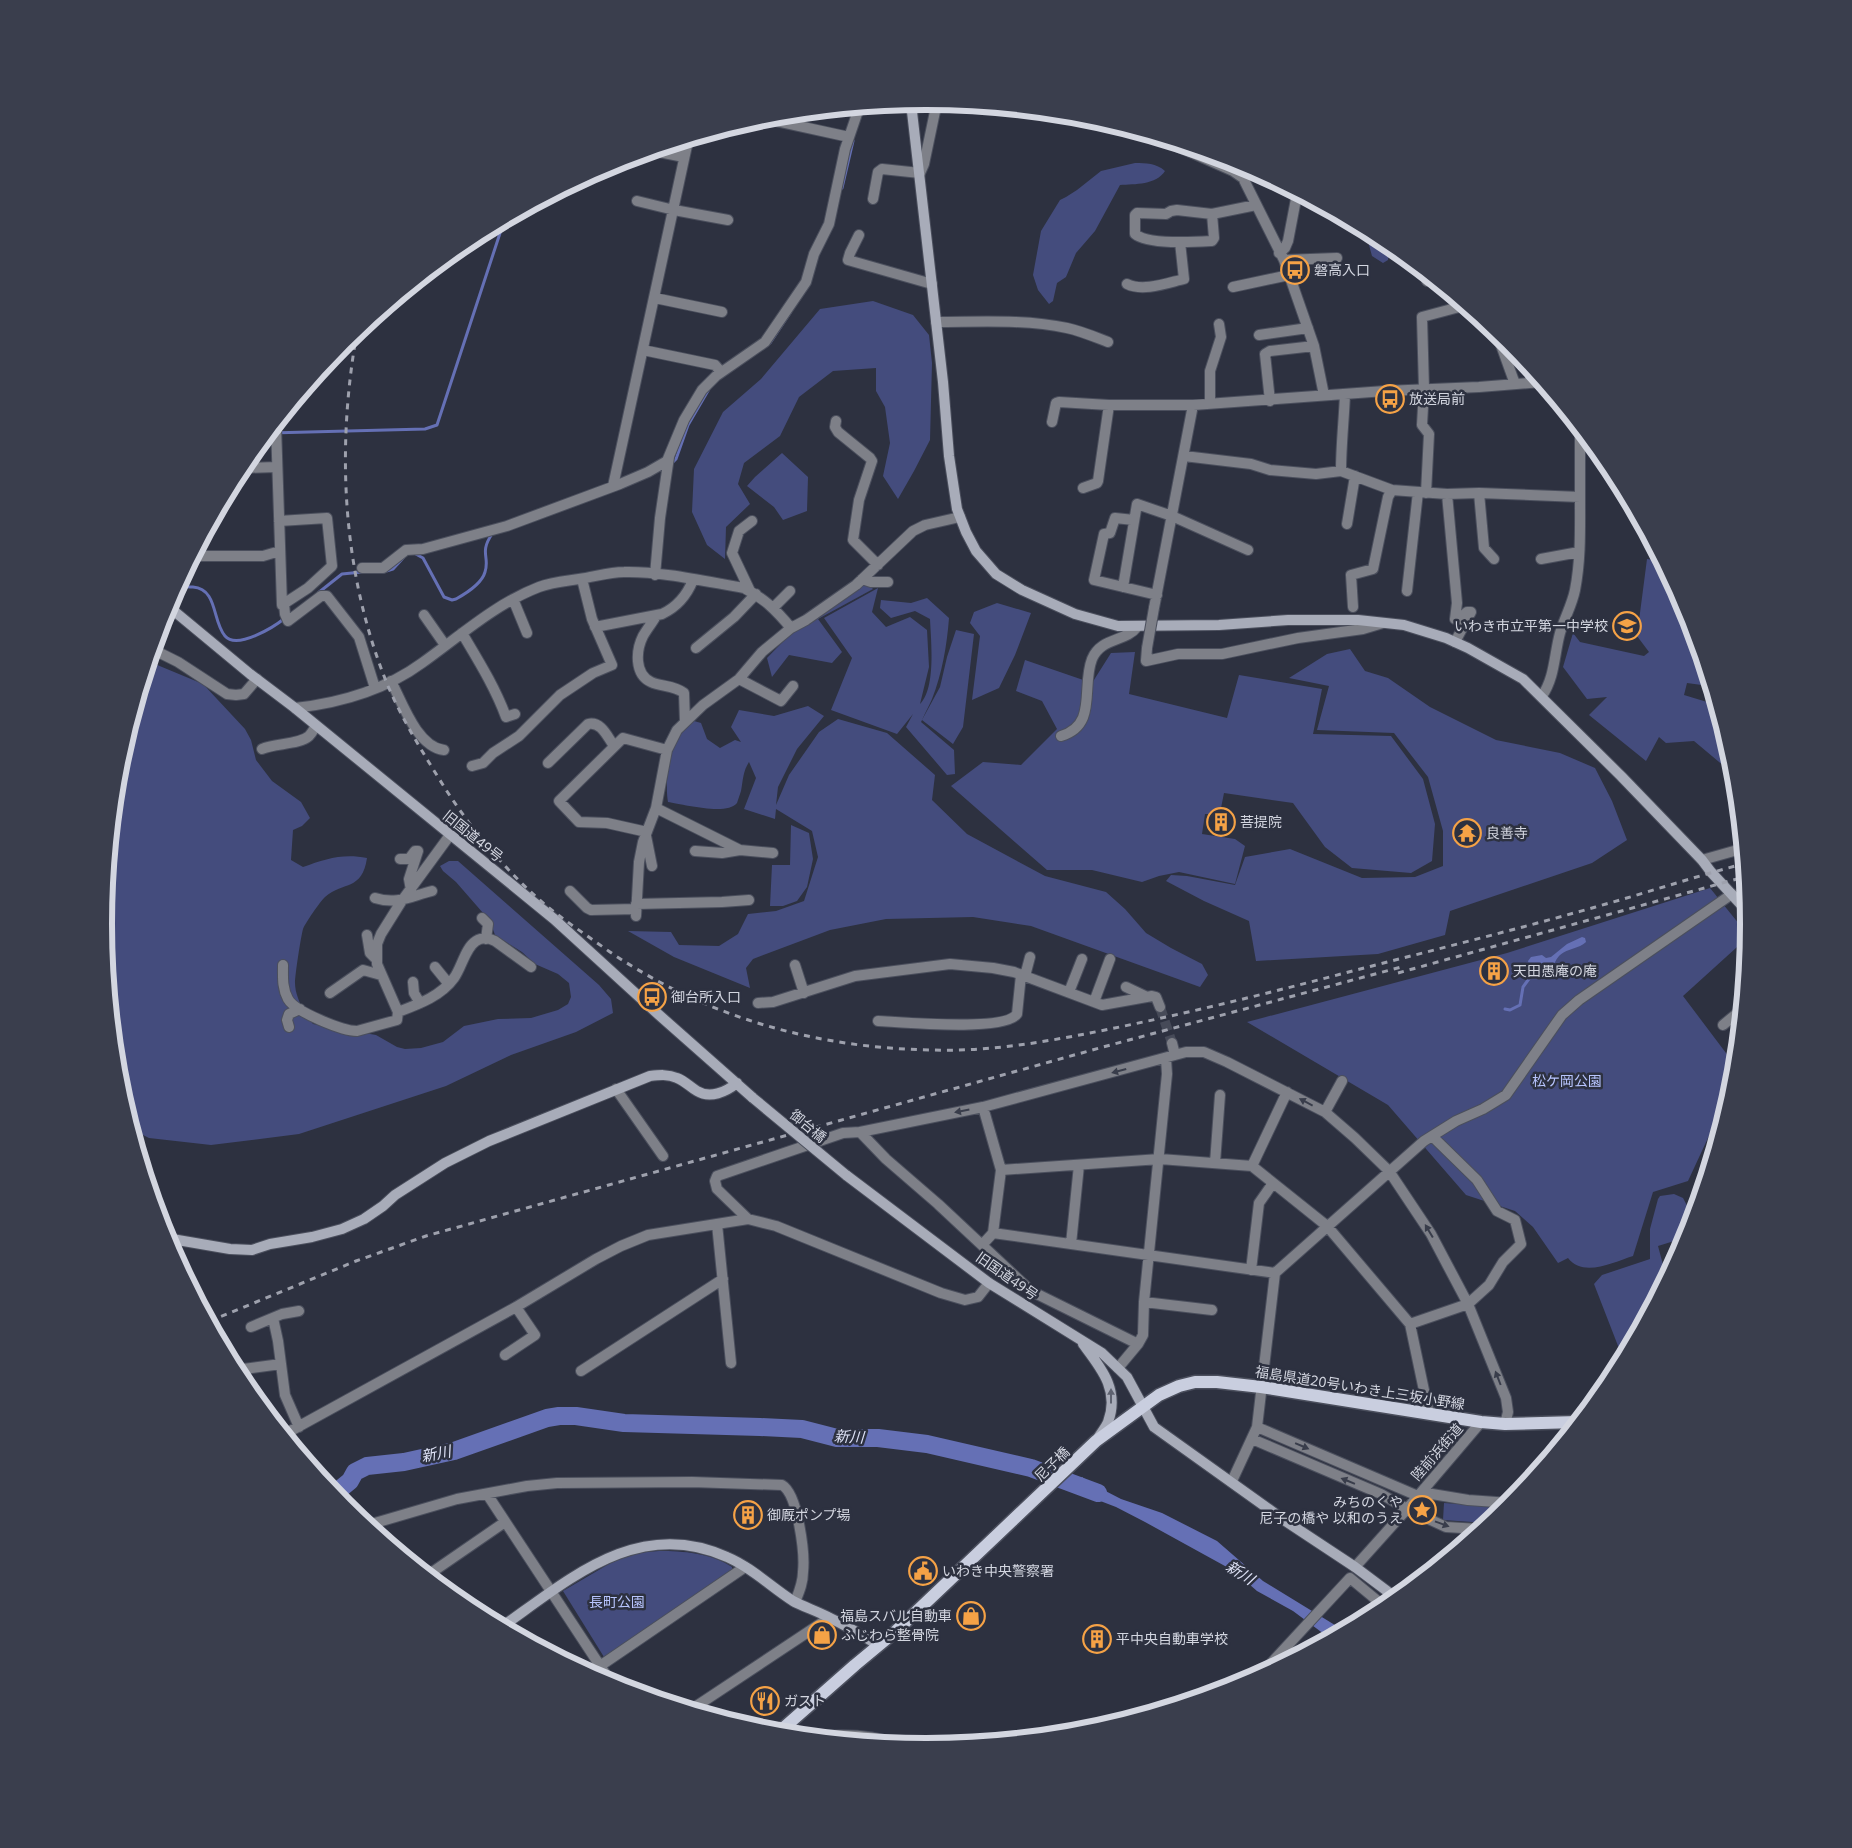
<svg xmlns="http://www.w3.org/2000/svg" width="1852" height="1848" font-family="'Noto Sans','Noto Sans JP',sans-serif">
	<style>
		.green { fill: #444c7d }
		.water { fill: #6570b5 }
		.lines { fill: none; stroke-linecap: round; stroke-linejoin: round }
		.stream { stroke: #6570b5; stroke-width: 3 }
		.river { stroke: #6570b5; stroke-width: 18 }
		.street-tunnel { stroke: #464a58; stroke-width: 10; stroke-dasharray: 10 5; stroke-linecap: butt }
		.street-casing { stroke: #4b4f5d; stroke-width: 12 }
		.secondary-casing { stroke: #4b4f5d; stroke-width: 12 }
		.primary-casing { stroke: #4b4f5d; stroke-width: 15 }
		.street { stroke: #7e8088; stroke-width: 10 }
		.secondary { stroke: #a8acb9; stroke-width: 10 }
		.primary { stroke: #c9cedf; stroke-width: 12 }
		.rail { stroke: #9ea1ad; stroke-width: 3; stroke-dasharray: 6 6; stroke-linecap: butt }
		.street-bridge-casing { stroke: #4b4f5d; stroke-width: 12; stroke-linecap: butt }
		.secondary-bridge-casing { stroke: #4b4f5d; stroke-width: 12; stroke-linecap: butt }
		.street-bridge { stroke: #7e8088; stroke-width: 10 }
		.secondary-bridge { stroke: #a8acb9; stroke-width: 10 }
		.oneway { fill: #393d4b }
		.oneway2 { fill: #5e6270 }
		.labels { text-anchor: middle; stroke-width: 5; stroke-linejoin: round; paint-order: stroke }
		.poi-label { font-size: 14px; fill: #d3d6e0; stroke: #2d3140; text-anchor: start }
		.street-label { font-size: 14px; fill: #d3d6e0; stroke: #2d3140 }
		.park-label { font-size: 14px; fill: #b8c5fe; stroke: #2d3140 }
		.water-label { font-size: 15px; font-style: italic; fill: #dfe3f7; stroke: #2d3140 }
		.rim { fill: none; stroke: #d3d6e0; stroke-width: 6 }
	</style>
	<rect width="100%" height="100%" fill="#2d3140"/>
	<path class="green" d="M1135 163C1146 163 1156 163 1165 171 1156 185 1135 184 1120 185L1095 231 1076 253 1066 277 1057 283 1053 301 1049 304 1038 290 1033 275 1041 231 1060 200 1066 197 1077 190 1101 171Z
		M1372 234 1390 246 1388 260 1383 263 1372 256 1369 245 1370 235Z
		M873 301 913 315 929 335 932 363 930 440 914 471 898 499 883 476 890 443 885 407 876 391V368L833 371 799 397 780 436 744 463 738 484 750 504 726 527 725 559 707 545 692 512 694 469 723 412 761 379 820 309Z
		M782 453 808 477 807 511 783 520 774 507 747 486 755 477Z
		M1647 559 1660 561 1686 609 1709 686 1687 683 1684 695 1707 702 1714 701 1733 764 1736 798 1733 794 1731 772 1694 741 1666 743 1659 737 1646 761 1589 715 1607 697 1587 699 1563 667 1573 633 1580 642 1644 656 1649 652 1637 636Z
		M865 581 873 589 818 619 842 652 832 663 789 655 772 677 767 658 803 621Z
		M878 588 872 612 886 627 910 617 927 630 929 667 920 704C936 688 931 641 930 619L915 611 891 618 880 608 881 600 911 603 927 598 949 618C947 645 942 674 932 699 929 706 925 713 922 720L940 687 947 657 956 630 974 634 963 727 953 744 922 720 921 722 954 750 955 774 947 775 906 727 913 714 897 734 831 710 852 658 824 618Z
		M997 603 1031 613 1015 655 999 688 972 700 980 636 970 623 974 612Z
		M1350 649 1365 671 1388 678 1430 707 1496 740 1560 753 1595 768 1612 801 1627 840 1592 863 1450 911 1445 935 1378 954 1256 961 1249 921 1204 901 1166 881 1171 875 1187 876 1235 885 1245 857 1290 849 1362 878 1415 877 1443 866V831L1428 777 1394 733 1317 730 1329 686 1289 678 1327 654Z
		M1135 652 1129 694 1227 718 1239 675 1322 689 1313 734 1391 736 1423 779 1435 824 1432 861 1411 873 1352 868 1325 847 1293 803 1224 793 1221 808H1215L1214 814H1205L1202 834 1235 839 1245 846 1235 884 1179 872 1159 876 1142 882 1092 870H1047L951 786 983 762 1021 765 1057 729 1042 701 1016 691 1025 660 1092 683 1111 653Z
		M150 662 203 684 245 729 251 740 256 760 272 781 301 802 310 818 302 826 293 830 291 860 303 867C325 859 343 853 367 858 362 891 344 881 325 897 319 903 306 922 303 929 301 936 295 975 295 983 295 987 296 993 298 998 301 1008 307 1016 313 1024L376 1035 397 1047 405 1049 421 1048 443 1042 464 1026 498 1019 531 1018 558 1010 568 1004 571 997 569 983 558 974 535 964 522 952 495 935 490 921 456 882 443 871 440 866 449 861H458L599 985 611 999 613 1013 576 1032 511 1055 446 1086 299 1134 211 1145 149 1138 133 1130 119 1084 103 924 119 763Z
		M808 706 824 716 797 749 778 787 776 805 789 775 819 732 838 719 887 733 935 775 932 800 967 834 1045 876 1106 892 1125 909 1146 933 1171 948 1202 964 1208 975 1200 987 1031 926 973 917 886 919 830 930 753 959 746 968 750 988 674 957 628 931 671 932 679 945 719 946 738 934 748 914 776 911 804 901 818 857 812 831 776 809 775 819 744 809 756 778 749 762C743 771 743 780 741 791 740 794 738 800 737 803 727 816 682 804 668 802 665 786 668 752 677 738 681 732 688 726 694 721L701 723 707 739 720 748 735 740 741 742 731 727 739 710 774 716Z
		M791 825 809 833 813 859 807 887 797 901 783 906H770L772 865H790Z
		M1710 888 1748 935 1747 938 1683 996 1735 1065 1733 1084 1688 1181 1653 1192 1633 1256C1614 1262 1583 1278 1568 1258L1558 1263 1533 1227 1515 1211 1466 1195 1388 1105 1247 1022 1507 953Z
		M1674 1194 1683 1198 1693 1217 1687 1237 1658 1246 1666 1276 1624 1354 1620 1351 1594 1284 1602 1275 1650 1259V1229L1658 1199 1660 1196Z
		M1444 1503 1506 1507 1487 1523 1443 1520Z
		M659 1551C683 1551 711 1553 732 1567V1572L604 1657 563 1591 614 1561 635 1553Z"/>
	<path class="water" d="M1582 937 1585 938 1586 942C1579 949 1568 948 1560 955 1552 962 1549 988 1531 976L1528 961 1531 957 1542 955 1546 958 1551 957 1567 944Z
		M1082 1477 1092 1484 1121 1499 1162 1513 1217 1541 1263 1581 1343 1630 1328 1637 1293 1611 1257 1591 1234 1571 1145 1522 1116 1507 1069 1489Z"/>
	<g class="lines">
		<path class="stream" d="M842 188 853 141
			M770 343 790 313
			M270 433 425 429 437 425 504 221
			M672 463 676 459 688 425 709 389
			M414 553 423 558 444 597 452 600 456 599C465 594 482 583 485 572 490 557 479 553 492 534
			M383 572 393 569 404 557
			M177 587C183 586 187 587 193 587 218 589 212 621 225 636 237 650 274 627 285 618
			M318 593 342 574 362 572
			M1505 1009 1510 1010 1520 1005 1523 987 1531 976"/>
		<path class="river" d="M333 1492 339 1490 350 1481 355 1472 367 1466 404 1462 454 1451 547 1418 559 1416H576L624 1423 760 1427 802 1429 837 1438H878L927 1444 1031 1468 1098 1493"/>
		<path class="street-tunnel" d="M1160 1007 1172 1043"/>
		<defs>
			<path id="street" d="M762 118 849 137
				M1163 140 1233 171 1243 178 1284 260 1314 346 1324 395
				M654 151 684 157
				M873 199 878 172 882 169 920 173 924 164 937 102
				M637 201 674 210 728 220
				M1212 214 1214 238 1212 241C1195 242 1148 245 1135 234V215L1137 213 1166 214 1171 211 1177 210 1212 214 1256 205
				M859 235 850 253 848 260 932 284
				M1279 253 1285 248 1288 241 1297 194
				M1284 260 1337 258
				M1427 281 1431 279
				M1127 284C1143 292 1167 283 1184 279L1180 242
				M1233 287 1289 275
				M655 298 722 312
				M936 322C979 322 1025 319 1067 328 1081 331 1095 337 1108 342
				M1497 334 1515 384
				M1259 335 1308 328
				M643 350 715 365 721 372
				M1270 401 1265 354 1270 351 1314 346
				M1210 404V371L1221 337 1219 324
				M836 421 835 427 838 432 870 458 872 461 859 500 853 540 878 565
				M1052 422 1056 403 1059 402 1109 405H1193
				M276 426 282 605 308 588 332 566 327 518 279 521
				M1184 456 1251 464 1270 470 1316 474 1341 471 1392 490 1447 494 1479 493 1484 548 1494 559
				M242 468 277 467
				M1341 471C1341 445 1344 420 1345 394
				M613 486 688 141
				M1083 488 1097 483 1098 481 1109 405
				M1426 493 1429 434 1422 425 1424 389 1422 317 1463 306
				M1479 493 1580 497C1580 528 1581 559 1575 590 1572 605 1564 619 1560 633 1554 655 1555 677 1542 696
				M1447 494 1457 603 1455 619 1458 620 1467 612H1471L1455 642
				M1580 497V430
				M1134 520 1115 518 1110 533 1104 534 1094 580 1157 595
				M1347 524 1355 476
				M194 556H263L280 551
				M1541 559 1579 552
				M362 568H383L406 550 423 549 507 526 620 484 648 472 667 461 684 420 702 390 716 376 765 342 806 282 814 254 829 224 845 149 859 108
				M655 575 660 518 669 457
				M862 579 871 582H888
				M1123 587 1137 504 1172 516 1248 550
				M750 591 732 553 739 531 752 521
				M1407 591 1418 492
				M513 599 527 633
				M284 604 285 614 288 621 321 596H327L359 637 375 688
				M1353 607 1351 575 1373 569 1388 497 1392 490
				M773 608 790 591
				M1154 608 1193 405 1385 391 1479 387 1541 382
				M424 615 445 645
				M656 616C652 623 647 629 643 636 636 650 634 674 651 682 662 687 674 685 684 693L685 722
				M595 627 662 614C677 607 687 595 693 580
				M791 628 806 620 856 585 913 531 925 525 960 517
				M462 633C478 660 495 687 506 717L515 714
				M696 648 734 617 756 594
				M1147 648 1146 661 1178 654H1222L1298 638 1363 629 1383 623
				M154 650 178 662 227 694 236 695 244 694 257 679
				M739 679 781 701 793 686
				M391 681C402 702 417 747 444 750
				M295 708C340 703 385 690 422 663 460 636 495 604 539 587 552 582 566 581 579 579 594 577 609 572 624 572 660 571 708 582 744 588 765 599 776 610 791 628L762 652 739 679 703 705 677 730 667 750 656 808 643 842 639 862 636 916
				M1061 736C1098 725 1081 687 1092 659 1101 637 1126 642 1137 627
				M262 749C275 743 299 745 309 736 312 733 314 729 316 726
				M548 763 588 724C601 721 607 736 614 746
				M472 766 483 763 493 753 519 736 560 695 593 673 612 665 592 619 582 579
				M656 808 740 850 773 853
				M647 832 607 823 579 822 559 801 623 738 667 750
				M646 836 652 866
				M695 851 722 853 740 850
				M400 859H409L415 851H418L409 879 411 890
				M1702 860 1741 849
				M570 891 587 908 591 910 636 909
				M375 898C397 905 411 896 432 891
				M636 904 722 902 749 900
				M482 918 488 924 486 939
				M367 935 370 953 375 958
				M283 965C283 977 282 988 288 999 295 1012 343 1031 357 1031L397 1020 398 1012 377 964V944L381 934 401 902 450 835
				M795 965 804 993
				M435 967 448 983
				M1025 976 1030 957
				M413 982 414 993 420 1003
				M1126 987 1145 996
				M1069 992 1082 959
				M330 993 363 970 381 975
				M1094 1002 1110 959
				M758 1003 773 1002 855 976 950 964 993 968 1014 972 1102 1005 1152 996 1156 997 1160 1007
				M398 1012C419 1004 441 996 454 978 462 967 465 948 476 941 482 937 489 938 495 941L531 967
				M878 1021C900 1022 1005 1032 1017 1014L1021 975
				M1723 1025 1740 1011
				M289 1027 287 1020 289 1014 300 1009
				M1172 1043 1175 1055
				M616 1089 663 1156
				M1325 1112 1342 1081
				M860 1132 983 1107 1186 1052H1204L1227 1062 1325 1112 1355 1138 1389 1171 1431 1234 1468 1304 1506 1398 1508 1412 1505 1424
				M1215 1163 1220 1095
				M1252 1166 1287 1092
				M1001 1170 1160 1159 1252 1166 1327 1226 1410 1324 1429 1414
				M717 1224 731 1363
				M993 1233 1275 1273
				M1071 1244 1079 1165
				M982 1245 993 1233 1001 1170 983 1107
				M1251 1270 1259 1203 1273 1183
				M989 1283 978 1297 965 1300 941 1293 776 1226 748 1219 717 1189 715 1181 717 1176 843 1133 860 1132 886 1159 938 1204 1031 1291 1138 1344
				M1144 1302 1212 1310
				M273 1318 278 1341 285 1395 299 1427
				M1410 1324 1468 1304 1489 1285 1503 1262 1521 1244 1515 1220 1497 1211 1477 1180 1432 1136
				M251 1327 282 1314 299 1311
				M505 1355 535 1335 516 1307
				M1118 1368 1138 1344 1143 1335 1144 1302 1167 1074 1166 1059
				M236 1370 281 1364
				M581 1371 723 1279
				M1257 1427 1418 1496 1432 1494 1468 1500 1510 1503
				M285 1434 516 1307 596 1259 621 1246 648 1235 748 1219
				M1252 1439 1381 1494 1407 1509 1446 1527 1479 1529
				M1232 1481 1257 1427 1275 1273 1424 1141 1456 1121 1483 1109 1506 1095 1562 1015 1579 1000 1732 894
				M487 1494 612 1684
				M368 1525 457 1499 527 1486 557 1483 692 1482 782 1485C798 1494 805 1554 803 1572 803 1583 799 1592 795 1602
				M1355 1567 1407 1509 1481 1422
				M428 1575 505 1522
				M1263 1672 1350 1578 1385 1607
				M592 1674 600 1666 745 1567
				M692 1709 829 1618
				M822 1736C847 1734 873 1735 897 1744"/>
			<path id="secondary" d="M911 103 943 382 949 456 957 509 966 532 976 551 996 574 1022 590 1075 614 1118 626 1219 625 1288 620H1358L1404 625 1446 638 1468 648 1523 679 1621 776 1702 860 1711 872 1747 911
				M168 606 250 674 295 708 554 919 658 1014 753 1098
				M846 1175 989 1283 1102 1353 1127 1377 1154 1427 1284 1520 1355 1567 1387 1591 1394 1599
				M166 1238 230 1249 252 1250 270 1244 312 1237 342 1229 364 1219 383 1206 395 1195 445 1163 489 1141 650 1076C659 1075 668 1074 677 1078 685 1081 690 1087 697 1091 710 1099 726 1092 737 1083
				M1083 1344C1101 1368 1120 1390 1108 1422 1106 1427 1101 1433 1098 1438
				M503 1626C571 1578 639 1517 727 1557 751 1567 771 1587 793 1601 804 1607 817 1611 828 1617 845 1625 862 1635 878 1645"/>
			<path id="primary" d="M779 1732 855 1665 896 1631 1096 1441 1159 1395 1179 1386 1195 1382H1217L1261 1387 1481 1422 1505 1424 1577 1422"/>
		</defs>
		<use href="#street" class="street-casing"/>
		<use href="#secondary" class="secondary-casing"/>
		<use href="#primary" class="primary-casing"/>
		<use href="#street" class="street"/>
		<use href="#secondary" class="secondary"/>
		<use href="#primary" class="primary"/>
		<path class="rail" d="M357 332C336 449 342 574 388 686 403 721 423 753 443 785 470 828 509 875 548 907 568 923 589 937 610 952 706 1017 815 1048 931 1050 988 1052 1045 1042 1100 1031 1175 1016 1249 998 1322 979 1417 954 1512 931 1606 904 1652 891 1697 876 1743 864
			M1398 973 1744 877
			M210 1321 356 1261 426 1236 1103 1047 1405 966"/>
		<defs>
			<path id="street-bridge" d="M1147 648 1154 608"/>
			<path id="secondary-bridge" d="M753 1098 846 1175"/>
		</defs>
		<use href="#street-bridge" class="street-bridge-casing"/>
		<use href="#secondary-bridge" class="secondary-bridge-casing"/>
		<use href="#street-bridge" class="street-bridge"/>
		<use href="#secondary-bridge" class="secondary-bridge"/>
	</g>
	<defs><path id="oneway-solid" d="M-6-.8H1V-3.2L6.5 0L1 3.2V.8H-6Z" transform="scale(1.25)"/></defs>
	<g class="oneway">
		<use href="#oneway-solid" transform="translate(1119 1071) rotate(165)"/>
		<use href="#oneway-solid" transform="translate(1306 1102) rotate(-152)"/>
		<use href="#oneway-solid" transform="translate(962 1111) rotate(169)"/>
		<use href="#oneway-solid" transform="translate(1429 1231) rotate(-121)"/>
		<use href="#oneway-solid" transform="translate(1498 1378) rotate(-111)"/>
		<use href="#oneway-solid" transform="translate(1302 1446) rotate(23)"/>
		<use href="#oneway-solid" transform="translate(1348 1481) rotate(-158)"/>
		<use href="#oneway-solid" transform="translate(1442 1524) rotate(20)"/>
	</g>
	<use class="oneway2" href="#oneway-solid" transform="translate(1111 1396) rotate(-90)"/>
	<defs>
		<symbol id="bus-ring" viewBox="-11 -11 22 22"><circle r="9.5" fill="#2d3140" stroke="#f5a246" stroke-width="1.5"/><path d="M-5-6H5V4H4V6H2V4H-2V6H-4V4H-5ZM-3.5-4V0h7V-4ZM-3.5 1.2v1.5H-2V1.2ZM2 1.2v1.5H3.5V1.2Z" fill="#f5a246"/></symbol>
		<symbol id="school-ring" viewBox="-11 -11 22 22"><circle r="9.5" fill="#2d3140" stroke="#f5a246" stroke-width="1.5"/><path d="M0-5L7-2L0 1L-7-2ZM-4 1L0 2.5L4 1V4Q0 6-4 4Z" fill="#f5a246"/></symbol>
		<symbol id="building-ring" viewBox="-11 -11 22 22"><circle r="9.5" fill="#2d3140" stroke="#f5a246" stroke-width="1.5"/><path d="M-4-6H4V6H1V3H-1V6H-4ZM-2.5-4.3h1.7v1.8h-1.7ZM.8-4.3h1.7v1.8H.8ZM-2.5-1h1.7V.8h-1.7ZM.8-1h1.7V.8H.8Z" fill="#f5a246"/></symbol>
		<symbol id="temple-ring" viewBox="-11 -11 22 22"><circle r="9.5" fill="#2d3140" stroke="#f5a246" stroke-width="1.5"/><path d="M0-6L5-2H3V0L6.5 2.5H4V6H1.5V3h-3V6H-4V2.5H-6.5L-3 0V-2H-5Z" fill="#f5a246"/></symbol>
		<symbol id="sight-ring" viewBox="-11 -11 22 22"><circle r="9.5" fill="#2d3140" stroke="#f5a246" stroke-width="1.5"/><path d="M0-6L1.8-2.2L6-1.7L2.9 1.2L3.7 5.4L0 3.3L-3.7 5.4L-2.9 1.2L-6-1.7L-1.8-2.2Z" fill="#f5a246"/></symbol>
		<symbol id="civic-ring" viewBox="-11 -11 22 22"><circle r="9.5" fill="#2d3140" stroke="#f5a246" stroke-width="1.5"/><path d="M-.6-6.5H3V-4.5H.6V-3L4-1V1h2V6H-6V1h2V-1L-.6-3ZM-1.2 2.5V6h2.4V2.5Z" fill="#f5a246"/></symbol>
		<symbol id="shop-ring" viewBox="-11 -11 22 22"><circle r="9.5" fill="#2d3140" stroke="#f5a246" stroke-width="1.5"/><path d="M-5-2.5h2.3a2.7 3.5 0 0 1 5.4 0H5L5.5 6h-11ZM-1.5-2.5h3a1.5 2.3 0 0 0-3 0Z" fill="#f5a246"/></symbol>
		<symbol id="restaurant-ring" viewBox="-11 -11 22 22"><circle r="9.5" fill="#2d3140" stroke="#f5a246" stroke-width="1.5"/><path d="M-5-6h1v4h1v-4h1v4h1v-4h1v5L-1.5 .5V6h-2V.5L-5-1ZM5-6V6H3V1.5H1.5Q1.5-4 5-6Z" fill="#f5a246"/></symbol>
	</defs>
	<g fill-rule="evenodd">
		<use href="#bus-ring" x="1279" y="254" width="32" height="32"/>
		<use href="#bus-ring" x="1374" y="383" width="32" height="32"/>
		<use href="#school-ring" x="1611" y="610" width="32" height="32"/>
		<use href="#building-ring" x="1205" y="806" width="32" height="32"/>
		<use href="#temple-ring" x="1451" y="817" width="32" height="32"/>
		<use href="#building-ring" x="1478" y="955" width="32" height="32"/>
		<use href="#bus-ring" x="636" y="981" width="32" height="32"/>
		<use href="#sight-ring" x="1406" y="1494" width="32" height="32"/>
		<use href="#building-ring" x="732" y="1499" width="32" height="32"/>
		<use href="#civic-ring" x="907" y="1555" width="32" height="32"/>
		<use href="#shop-ring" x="955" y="1600" width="32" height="32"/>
		<use href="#shop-ring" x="806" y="1619" width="32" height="32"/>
		<use href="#building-ring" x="1081" y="1623" width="32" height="32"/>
		<use href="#restaurant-ring" x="749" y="1685" width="32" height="32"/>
	</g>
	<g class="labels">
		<g class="poi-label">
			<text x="1314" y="275">磐高入口</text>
			<text x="1409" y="404">放送局前</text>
			<text x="1608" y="631" text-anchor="end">いわき市立平第一中学校</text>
			<text x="1240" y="827">菩提院</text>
			<text x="1486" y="838">良善寺</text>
			<text x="1513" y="976">天田愚庵の庵</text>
			<text x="671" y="1002">御台所入口</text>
			<text x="1403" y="1507" text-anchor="end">みちのくや<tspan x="1403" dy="16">尼子の橋や 以和のうえ</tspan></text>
			<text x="767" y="1520">御厩ポンプ場</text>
			<text x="942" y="1576">いわき中央警察署</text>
			<text x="952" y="1621" text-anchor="end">福島スバル自動車</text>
			<text x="841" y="1640">ふじわら整骨院</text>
			<text x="1116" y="1644">平中央自動車学校</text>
			<text x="784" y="1706">ガスト</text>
		</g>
		<g class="street-label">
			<text transform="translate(473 836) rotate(39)" y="5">旧国道49号</text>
			<text transform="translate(808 1126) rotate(40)" y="5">御台橋</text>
			<text transform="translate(1007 1276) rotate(35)" y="5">旧国道49号</text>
			<text transform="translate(1360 1388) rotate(9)" y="5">福島県道20号いわき上三坂小野線</text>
			<text transform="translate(1437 1452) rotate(-49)" y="5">陸前浜街道</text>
			<text transform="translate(1052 1464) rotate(-44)" y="5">尼子橋</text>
		</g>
		<g class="park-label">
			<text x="1567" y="1086">松ケ岡公園</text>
			<text x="617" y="1607">長町公園</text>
		</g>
		<g class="water-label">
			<text transform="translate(849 1437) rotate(3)" y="5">新川</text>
			<text transform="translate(436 1454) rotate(-11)" y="5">新川</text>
			<text transform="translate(1240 1573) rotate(32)" y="5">新川</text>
		</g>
	</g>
	<path d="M0 0H1852V1848H0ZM112 924a814 814 0 1 1 1628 0a814 814 0 1 1-1628 0Z" fill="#3a3e4d" fill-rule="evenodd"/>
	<path class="rim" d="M112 924a814 814 0 1 1 1628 0a814 814 0 1 1-1628 0Z"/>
</svg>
